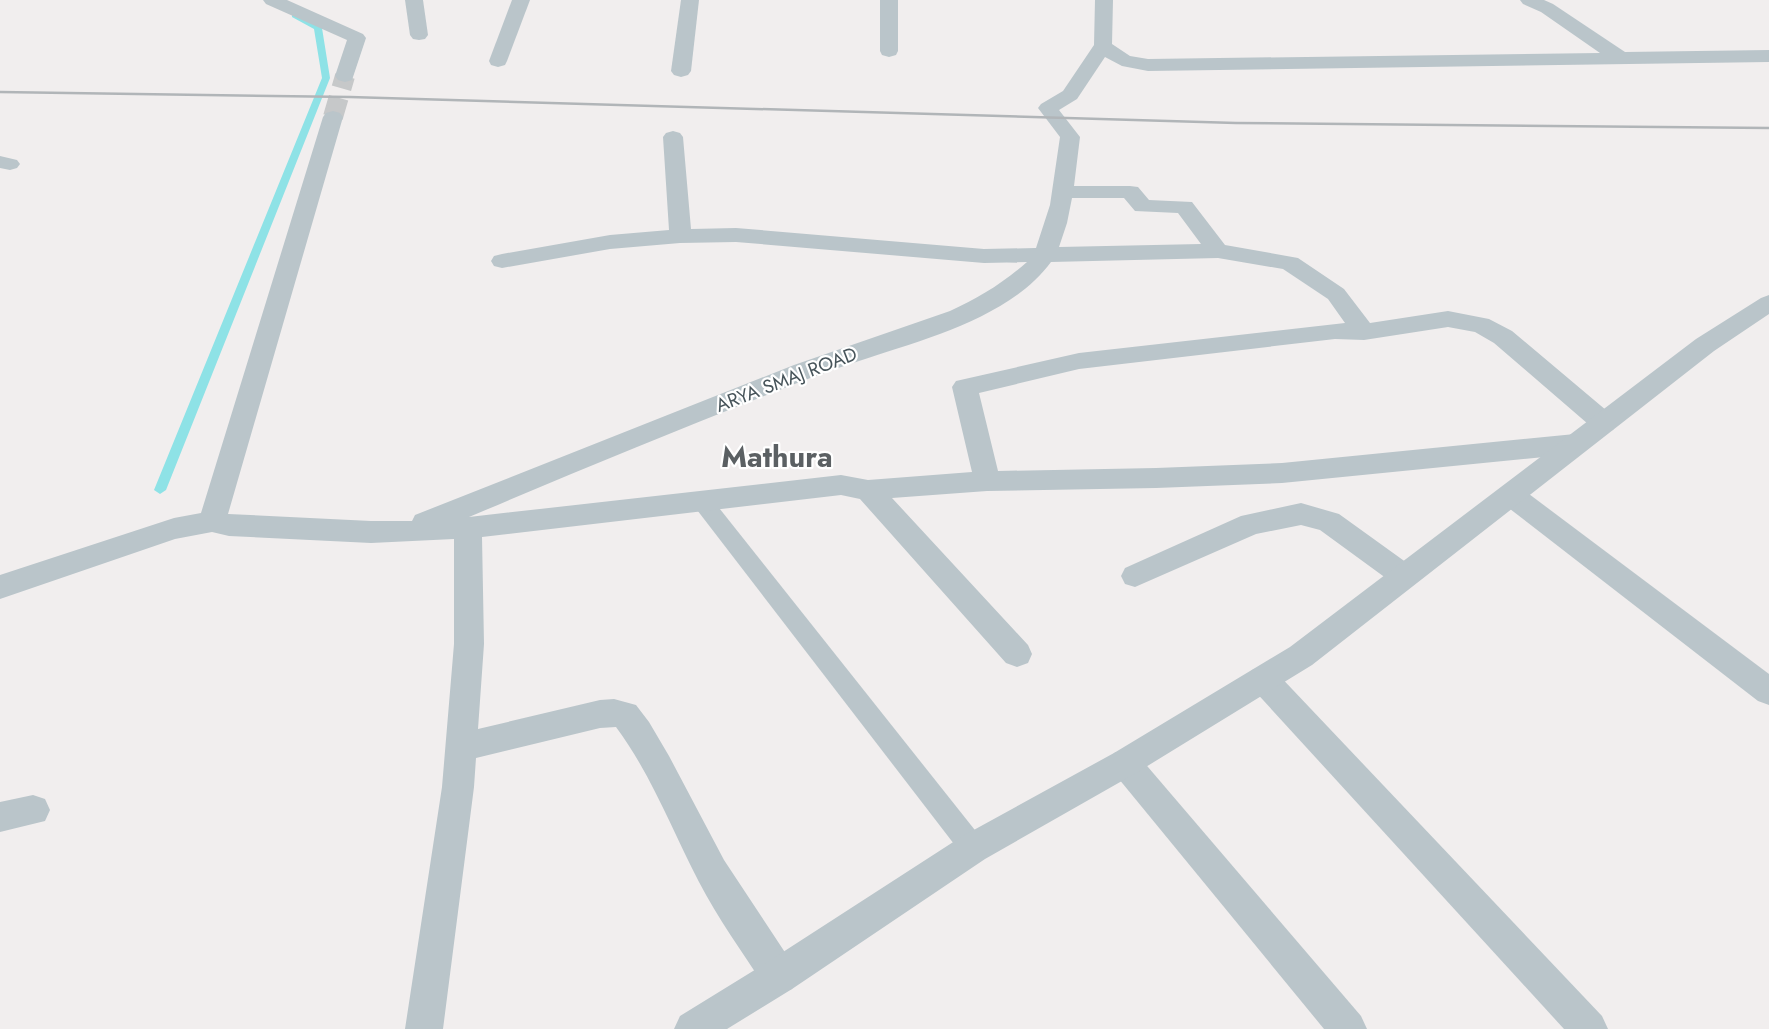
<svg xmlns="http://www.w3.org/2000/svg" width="1769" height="1029" viewBox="0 0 1769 1029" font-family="Jost,sans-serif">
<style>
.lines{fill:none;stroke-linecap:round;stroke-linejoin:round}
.stream{fill:#8ee2e6;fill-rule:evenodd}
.minor-tunnel{stroke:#c6c8c9;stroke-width:20;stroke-dasharray:20 10;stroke-linecap:butt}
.service{fill:#bac5ca;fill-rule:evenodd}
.minor{fill:#bac5ca;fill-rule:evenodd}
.tertiary{fill:#bac5ca;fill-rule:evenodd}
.rail{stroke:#b1b5b8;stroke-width:2.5}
.labels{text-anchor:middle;stroke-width:4.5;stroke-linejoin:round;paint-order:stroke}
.street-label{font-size:19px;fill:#47545a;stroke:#fff}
.town-label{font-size:29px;font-weight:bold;fill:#5b6063;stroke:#fff}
</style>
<rect width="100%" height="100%" fill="#f1eeee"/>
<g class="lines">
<!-- stream -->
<polygon class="stream" points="292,13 298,13 322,28 330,78 166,490 160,494 154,490 322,78 314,29 292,17"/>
<!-- minor-tunnel -->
<polyline class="minor-tunnel" points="333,117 345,76"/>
<!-- service -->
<polygon class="service" points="701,492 708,494 982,839 986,848 982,857 973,860 964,857 694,506 690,500 694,494"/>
<!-- minor -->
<g class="minor">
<polygon points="263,0 287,0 363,34 366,38 352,80 345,82 338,80 335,76 347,40 266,4"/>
<polygon points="405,0 423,0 428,35 425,39 419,40 413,39 410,35"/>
<polygon points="512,0 530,0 507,61 505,65 498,67 491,65 489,61"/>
<polygon points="681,0 699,0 691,71 688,75 681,77 674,75 671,71"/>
<polygon points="880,0 898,0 898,51 896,55 889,57 882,55 880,51"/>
<path d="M1095,0H1113L1112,44L1130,56L1148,59L1600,53L1541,12L1523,4L1520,0H1544L1553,4L1625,52L1769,50V62L1148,71L1122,66L1105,57L1077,99L1059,110L1080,137L1074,186H1130L1138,187L1149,200L1192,202L1225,245L1298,258L1344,289L1370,323L1448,311L1489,319L1512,331L1613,416L1617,423L1613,430L1604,432L1595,430L1494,343L1475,332L1448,327L1364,340L1335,339L1079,369L979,393L998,471L1156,468L1282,463L1575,434L1584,437L1588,444L1584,451L1575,454L1282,483L1156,488L987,491L892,498L1028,645L1032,654L1028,663L1017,667L1006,663L860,499L841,495L482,537L484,644L478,729L600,700L614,699L636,705L649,722L669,756L724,860L792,963L797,976L792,989L779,994L766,989C744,954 718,919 699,882C672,830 651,774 616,727L600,728L476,758L474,787L443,1029H405L442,787L454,644V539L371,543L229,536L212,532L175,539L0,599V575L174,518L201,513L323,117L326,113L333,111L340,113L343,117L228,514L371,521H412L415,515L794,365L950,311C979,298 1003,283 1027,262L984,263L736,242L680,243L610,249L502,268L494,266L491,261L494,256L502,254L610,235L669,230L663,137L666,133L673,131L680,133L683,137L691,229L736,228L984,249L1036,248L1050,205L1060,137L1038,108L1041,104L1063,91L1094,45ZM1072,198H1124L1135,211L1178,213L1201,244L1059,247L1067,223ZM1218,258L1283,269L1328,299L1345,323L1079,353L956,381L952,387L972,472L868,480L841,475L469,517C571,474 674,431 777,391C804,380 831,370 859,361C922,340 1010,318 1051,262Z"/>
<polygon points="0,156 17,160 20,164 17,168 10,170 0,168"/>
<polygon points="1511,485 1521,488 1769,674 1769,705 1758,701 1501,502 1497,495 1501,488"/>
<polygon points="1301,503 1339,514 1414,568 1418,576 1414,584 1404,587 1394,584 1320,530 1301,525 1256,534 1135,587 1125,584 1121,576 1125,568 1241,516"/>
<polygon points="1263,666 1274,670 1602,1016 1608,1029 1564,1029 1252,688 1248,679 1252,670"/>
<polygon points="1125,749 1136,753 1361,1016 1367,1029 1324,1029 1114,773 1109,763 1114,753"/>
<polygon points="33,795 45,799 50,810 45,821 0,832 0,802"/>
</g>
<!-- tertiary -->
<polygon class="tertiary" points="1769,295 1769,314 1714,351 1312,665 1136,773 985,859 792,989 727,1029 674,1029 680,1016 766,963 961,837 1114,753 1290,647 1696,339 1761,298"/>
<!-- rail -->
<polyline class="rail" points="0,92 350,97 1236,123 1769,128"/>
</g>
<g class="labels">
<!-- street labels -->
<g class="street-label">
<text transform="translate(786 379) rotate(-21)" y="7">ARYA SMAJ ROAD</text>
</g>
<!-- town labels -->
<g class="town-label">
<text x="777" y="467">Mathura</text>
</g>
</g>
</svg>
